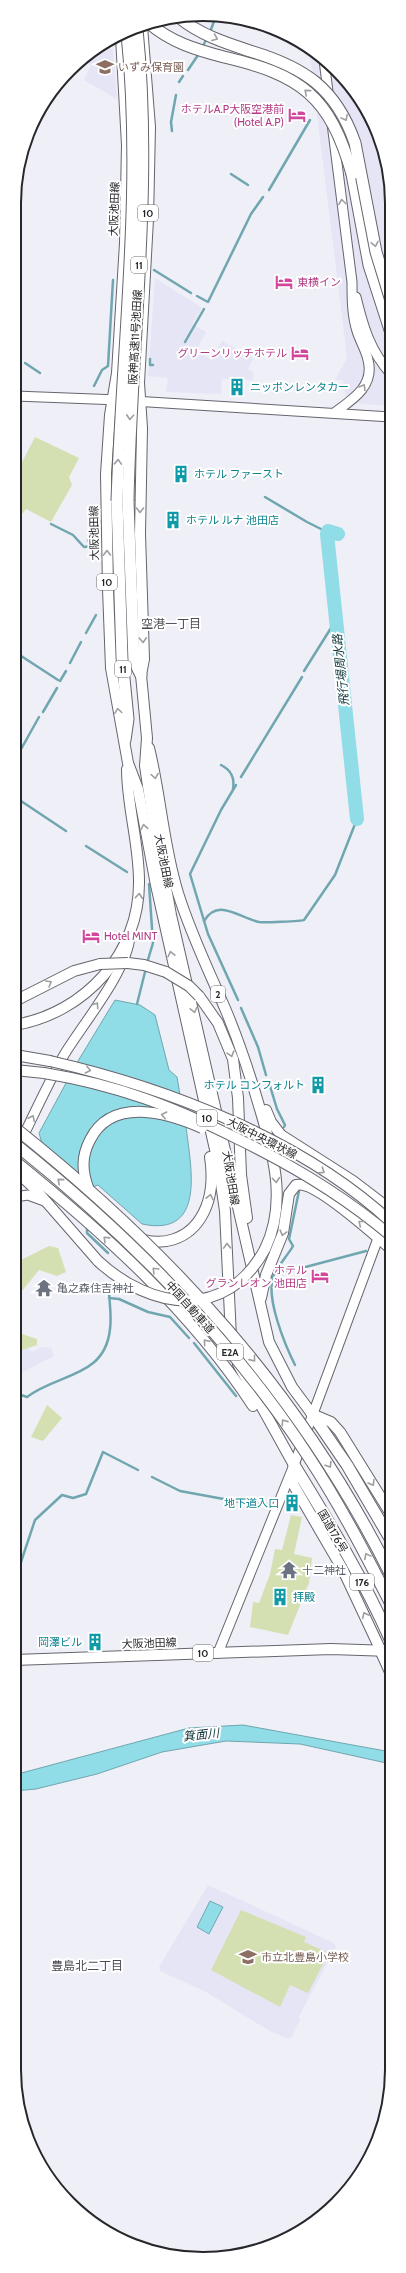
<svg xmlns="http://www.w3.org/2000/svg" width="406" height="2273" viewBox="0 0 406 2273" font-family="Cabin,'Noto Sans JP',sans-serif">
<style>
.built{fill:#e5e5f6}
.green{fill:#d4e0b1}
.water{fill:#90dce7;stroke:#70a6af}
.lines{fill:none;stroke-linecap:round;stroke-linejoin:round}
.stream{stroke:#70a6af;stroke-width:2.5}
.river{stroke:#90dce7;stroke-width:14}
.secondary-casing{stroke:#65656d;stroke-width:11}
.primary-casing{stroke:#65656d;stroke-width:12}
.highway-casing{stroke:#65656d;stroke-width:13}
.secondary{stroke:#fff;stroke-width:9}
.primary{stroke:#fff;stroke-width:10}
.highway{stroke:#fff;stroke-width:11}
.primary-bridge-casing{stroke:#65656d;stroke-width:12;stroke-linecap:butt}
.highway-bridge-casing{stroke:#65656d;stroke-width:13;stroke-linecap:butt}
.primary-bridge{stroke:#fff;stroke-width:10}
.highway-bridge{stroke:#fff;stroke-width:11}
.oneway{stroke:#9e9ea0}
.labels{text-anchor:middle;stroke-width:4;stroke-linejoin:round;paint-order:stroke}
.shield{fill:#fff;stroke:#68686b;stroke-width:1}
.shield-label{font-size:10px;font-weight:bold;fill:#27272b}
.education-label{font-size:11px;fill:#785e54;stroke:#fff;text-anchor:start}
.hotel-label{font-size:11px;fill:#b23c85;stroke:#fff;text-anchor:end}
.street-label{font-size:11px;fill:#27272b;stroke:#fff}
.culture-label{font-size:11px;fill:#0d838f;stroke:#fff;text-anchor:start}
.worship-label{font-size:11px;fill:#5b616d;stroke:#fff;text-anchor:start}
.neighbourhood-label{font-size:12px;fill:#4d4c54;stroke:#fff}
.water-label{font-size:12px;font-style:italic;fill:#10363a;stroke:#fff}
.rim{fill:none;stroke:#27272b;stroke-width:2}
</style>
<rect width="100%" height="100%" fill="#efeff8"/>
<!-- built -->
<g class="built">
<polygon points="105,45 113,50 117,99 84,80 91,65 82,60 88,53"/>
<polygon points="309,49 337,70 378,130 392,190 391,406 361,404 346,398 343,380 335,380 347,358"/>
<polygon points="155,278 202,308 192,324 206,332 196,351 212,360 222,341 253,358 248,369 253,372 253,380 222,379 221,394 166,392 168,378 148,376"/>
<polygon points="15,1341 23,1344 32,1352 42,1347 51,1348 54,1356 15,1376"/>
<polygon points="208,1885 334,1943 336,1947 299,2016 300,2020 291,2038 286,2038 268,2030 206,1992 160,1971 159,1967"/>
</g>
<!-- green -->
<g class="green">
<polygon points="35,437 79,458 69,477 72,485 51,522 26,509 15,523 15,476"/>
<polygon points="49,1246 58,1248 66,1272 57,1276 39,1270 17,1297 20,1309 19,1333 37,1339 37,1345 22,1350 15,1348 15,1263"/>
<polygon points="47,1405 62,1418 43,1441 31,1437"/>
<polygon points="291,1515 302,1517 294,1554 312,1558 309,1583 288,1635 250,1627 253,1602 259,1603 270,1574 275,1549 282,1550"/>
<polygon points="241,1910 306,1937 304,1942 329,1953 308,1993 290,1985 280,2007 211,1970"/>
</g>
<!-- water -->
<g class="water">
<path d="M115,1000L140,1005L155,1015L169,1070L177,1077L180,1095L178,1122L186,1126C190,1164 208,1238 142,1224L98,1185L85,1190L47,1161L39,1133L78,1061Z"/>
<polygon points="243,1725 391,1752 391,1764 300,1744 226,1741 162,1752 97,1774 36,1789 14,1791 14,1775 189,1728"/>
<polygon points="210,1901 223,1907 209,1934 197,1927"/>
</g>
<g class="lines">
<!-- stream -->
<g class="stream">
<polyline points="210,32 216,16"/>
<polyline points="202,48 207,38"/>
<polyline points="188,70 200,52"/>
<polyline points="179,82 183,76"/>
<polyline points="172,131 171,122 176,95"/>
<polyline points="231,174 248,185"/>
<polyline points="269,190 310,120"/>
<polyline points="154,270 191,293"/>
<polyline points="197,296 208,302 251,214 263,197"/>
<polyline points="185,342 204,309"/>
<polyline points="150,359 150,365 153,365"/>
<polyline points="25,363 40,373"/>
<polyline points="94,386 102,370 108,366 113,280"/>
<polyline points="265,497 307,522 327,532"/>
<polyline points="51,524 73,535 84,547 91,546"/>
<polyline points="93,526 88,541 93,546"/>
<polyline points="86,633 96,615"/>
<polyline points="15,652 58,680"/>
<polyline points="70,663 81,642"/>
<polyline points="304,671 336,620"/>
<polyline points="60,681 66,671"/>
<polyline points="43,712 57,688"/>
<polyline points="15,760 39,717"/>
<path d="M221,765C231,770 235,778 233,789"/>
<polyline points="241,777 302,677"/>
<polyline points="236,785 221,810 190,874 208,934 238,1000"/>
<polyline points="15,797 66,831"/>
<polyline points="86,846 127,872"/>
<path d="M204,921C218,897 239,918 259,922C261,923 302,921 304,920L335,875L357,819"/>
<polyline points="147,963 153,943 149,884"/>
<polyline points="137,1004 146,968"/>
<polyline points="241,1008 258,1047 266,1075"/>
<polyline points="270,1086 277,1109 285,1125 284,1127"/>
<polyline points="87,1227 87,1233 108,1253"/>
<polyline points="275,1272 279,1274 366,1251"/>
<polyline points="109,1298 119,1299 148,1312 170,1317 189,1338"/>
<polyline points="194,1343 236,1396"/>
<path d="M295,1365C285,1345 266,1299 273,1277C276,1268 288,1255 293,1246L289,1239L299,1191"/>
<path d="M15,1393L27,1397C58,1373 105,1378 110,1329C112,1315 109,1302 109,1288"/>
<polyline points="152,1477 180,1491 240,1502 270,1505"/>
<polyline points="14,1583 35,1520 62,1495 73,1498 86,1494 103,1452 138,1470"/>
</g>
<!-- river -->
<polyline class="river" points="338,534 328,531 327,534 357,819"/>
<!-- secondary casing -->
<g class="secondary-casing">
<g id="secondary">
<path d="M324,60L352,282C352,299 352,315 357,331C360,341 366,350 368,360C375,386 352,400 334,413"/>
<path d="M356,297C363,326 370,351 391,374"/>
<polyline points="15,396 119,400"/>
<polyline points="133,401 391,417"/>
<path d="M15,1153C31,1121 46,1087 64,1055C82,1025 128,970 130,936"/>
<polyline points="15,1197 28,1195 47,1202"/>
<polyline points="218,1653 294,1465 380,1233"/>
</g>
</g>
<!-- primary casing -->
<g class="primary-casing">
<g id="primary">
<polyline points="142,26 150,127 148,219 139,383 142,428 140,534 144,659 141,675 147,738 145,766 151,806 171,915 269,1342 292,1387 312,1414 331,1422 340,1432 391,1514"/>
<polyline points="121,37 127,145 125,243 117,373 110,415 106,474 108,589 111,668 128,763 138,789 156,885 218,1163 225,1211 231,1337"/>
<path d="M149,748C161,796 163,845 178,893C191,935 210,973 227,1013C241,1047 252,1081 262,1116C275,1160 286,1206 265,1249"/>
<polyline points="128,963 144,965 166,972"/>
<polyline points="199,996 218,1023 233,1059 238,1098 241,1175 247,1218"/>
<polyline points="15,1001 74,971 100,964"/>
<path d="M15,1025C85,1013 140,953 139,881C139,843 127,806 127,769"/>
<polyline points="15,1055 50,1061"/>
<polyline points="15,1070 44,1073"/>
<polyline points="266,1110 271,1122 281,1135 353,1181 391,1210"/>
<path d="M15,1161C103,1232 191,1311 253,1406"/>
<polyline points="15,1170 36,1190 98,1261"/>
<path d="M94,1198C137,1272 224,1248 210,1157"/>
<path d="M261,1298L266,1275L283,1233L289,1194L296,1185C313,1179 376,1236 391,1249"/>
<polyline points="238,1364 294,1465 293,1484 343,1570 381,1651"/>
<polyline points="14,1660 331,1649 391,1651"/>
</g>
</g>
<!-- highway casing -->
<g class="highway-casing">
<g id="highway">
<polyline points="352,174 369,265 391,333"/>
<polyline points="117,501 122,658 128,719 125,740"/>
<polyline points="128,501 134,661 141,675"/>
<polyline points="312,1414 347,1465 391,1540"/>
<path d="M294,1465C329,1522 364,1580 391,1641"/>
<polyline points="381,1651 391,1673"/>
</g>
</g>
<!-- secondary -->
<use href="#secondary" class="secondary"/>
<!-- primary -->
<use href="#primary" class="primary"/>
<!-- highway -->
<use href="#highway" class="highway"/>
<!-- primary-bridge casing -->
<g class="primary-bridge-casing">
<g id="primary-bridge">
<polyline points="100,964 128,963"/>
<polyline points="166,972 189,986 199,996"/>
<path d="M50,1061C168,1088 301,1139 391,1222"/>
<path d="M44,1073C117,1085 172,1106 238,1139C294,1166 344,1196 391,1236"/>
<path d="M89,1190C82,1172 81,1157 90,1140C112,1096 168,1113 202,1128"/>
<path d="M98,1261C151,1310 226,1321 265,1249"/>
</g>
</g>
<!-- highway-bridge casing -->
<g class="highway-bridge-casing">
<g id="highway-bridge">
<path d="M181,19C201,35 226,43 250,51C304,67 336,88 355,143L376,252L392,304"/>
<path d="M149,23C170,42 197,50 224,57C301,75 330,96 352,174"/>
<path d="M117,501C122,346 143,189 127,34"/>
<path d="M128,501C131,344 153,187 137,29"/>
<path d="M15,1128C172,1253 301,1394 391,1575"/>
<path d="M15,1144C126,1233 230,1336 308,1456C339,1503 365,1553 391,1604"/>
</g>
</g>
<!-- primary-bridge -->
<use href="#primary-bridge" class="primary-bridge"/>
<!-- highway-bridge -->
<use href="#highway-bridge" class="highway-bridge"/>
</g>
<!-- one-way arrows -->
<defs><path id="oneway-chevron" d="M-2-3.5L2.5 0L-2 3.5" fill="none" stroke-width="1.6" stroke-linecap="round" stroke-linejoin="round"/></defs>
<g class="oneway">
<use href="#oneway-chevron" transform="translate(215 38) rotate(22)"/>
<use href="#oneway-chevron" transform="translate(307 92) rotate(-140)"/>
<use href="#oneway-chevron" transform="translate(345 118) rotate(62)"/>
<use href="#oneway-chevron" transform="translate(342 202) rotate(-97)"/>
<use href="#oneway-chevron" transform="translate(375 244) rotate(78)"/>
<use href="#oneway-chevron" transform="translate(363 387) rotate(-59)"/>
<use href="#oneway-chevron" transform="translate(130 417) rotate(93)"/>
<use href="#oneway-chevron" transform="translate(118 462) rotate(-88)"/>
<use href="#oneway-chevron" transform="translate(140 510) rotate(90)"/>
<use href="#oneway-chevron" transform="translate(107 553) rotate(-91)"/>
<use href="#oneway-chevron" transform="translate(143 640) rotate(87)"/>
<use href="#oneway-chevron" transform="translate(118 711) rotate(-98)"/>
<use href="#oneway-chevron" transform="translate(155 776) rotate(81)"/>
<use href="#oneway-chevron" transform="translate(144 827) rotate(-101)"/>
<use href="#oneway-chevron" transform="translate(139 896) rotate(-85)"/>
<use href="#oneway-chevron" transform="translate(171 954) rotate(-103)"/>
<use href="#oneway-chevron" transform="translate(49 983) rotate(-30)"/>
<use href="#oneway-chevron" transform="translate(96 1005) rotate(-56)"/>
<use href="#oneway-chevron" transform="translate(194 1010) rotate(77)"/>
<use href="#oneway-chevron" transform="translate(231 1054) rotate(74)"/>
<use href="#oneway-chevron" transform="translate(88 1070) rotate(13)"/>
<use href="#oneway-chevron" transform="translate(164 1115) rotate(-167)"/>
<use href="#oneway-chevron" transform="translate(32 1118) rotate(-64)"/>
<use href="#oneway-chevron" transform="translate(322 1171) rotate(33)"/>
<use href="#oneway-chevron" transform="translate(276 1180) rotate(85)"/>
<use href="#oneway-chevron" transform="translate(60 1181) rotate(-139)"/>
<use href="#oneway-chevron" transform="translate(210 1197) rotate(-78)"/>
<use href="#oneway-chevron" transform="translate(361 1223) rotate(-141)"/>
<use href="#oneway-chevron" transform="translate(283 1233) rotate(105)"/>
<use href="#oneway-chevron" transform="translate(106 1239) rotate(-136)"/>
<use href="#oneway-chevron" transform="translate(227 1246) rotate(-92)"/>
<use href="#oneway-chevron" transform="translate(155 1270) rotate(-135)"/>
<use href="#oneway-chevron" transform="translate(206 1342) rotate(-131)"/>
<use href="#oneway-chevron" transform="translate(253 1359) rotate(51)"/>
<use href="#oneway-chevron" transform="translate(284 1422) rotate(-125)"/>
<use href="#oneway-chevron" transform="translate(329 1465) rotate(58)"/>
<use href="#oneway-chevron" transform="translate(372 1483) rotate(59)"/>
<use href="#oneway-chevron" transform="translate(367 1556) rotate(-118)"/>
<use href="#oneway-chevron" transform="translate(365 1615) rotate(-116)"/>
</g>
<!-- icons -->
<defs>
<g id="school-bare" transform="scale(1.38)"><path d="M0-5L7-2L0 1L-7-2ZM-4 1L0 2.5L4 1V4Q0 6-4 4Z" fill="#8d6e63" stroke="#fff" stroke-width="2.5" paint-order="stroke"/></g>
<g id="hotel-bare" transform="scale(1.38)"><path d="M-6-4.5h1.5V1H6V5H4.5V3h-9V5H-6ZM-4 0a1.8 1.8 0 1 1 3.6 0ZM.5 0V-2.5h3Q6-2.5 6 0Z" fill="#d1479c" stroke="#fff" stroke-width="2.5" paint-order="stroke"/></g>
<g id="building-bare" transform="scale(1.38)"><path d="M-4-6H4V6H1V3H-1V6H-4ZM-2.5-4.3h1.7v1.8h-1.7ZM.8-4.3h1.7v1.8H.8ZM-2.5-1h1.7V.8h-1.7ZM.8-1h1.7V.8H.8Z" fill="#0f9aa8" stroke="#fff" stroke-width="2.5" paint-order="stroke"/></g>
<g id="temple-bare" transform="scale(1.38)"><path d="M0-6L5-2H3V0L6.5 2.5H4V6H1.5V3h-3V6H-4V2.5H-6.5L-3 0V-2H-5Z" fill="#6b7280" stroke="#fff" stroke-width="2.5" paint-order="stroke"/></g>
</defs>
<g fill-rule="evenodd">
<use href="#school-bare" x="105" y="67"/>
<use href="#hotel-bare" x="297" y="115"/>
<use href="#hotel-bare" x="284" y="282"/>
<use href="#hotel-bare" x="300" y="353"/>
<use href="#building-bare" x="237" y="387"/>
<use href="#building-bare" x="181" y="474"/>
<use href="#building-bare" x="173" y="520"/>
<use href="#hotel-bare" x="91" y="936"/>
<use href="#building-bare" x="318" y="1085"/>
<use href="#hotel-bare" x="320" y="1276"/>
<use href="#temple-bare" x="44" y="1288"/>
<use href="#building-bare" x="292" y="1503"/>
<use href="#temple-bare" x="289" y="1570"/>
<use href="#building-bare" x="280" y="1597"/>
<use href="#building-bare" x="95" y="1642"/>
<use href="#school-bare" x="248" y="1957"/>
</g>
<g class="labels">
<!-- shield labels -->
<g class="shield">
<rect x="138" y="205" width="20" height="16" rx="3"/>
<rect x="131" y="257" width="16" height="16" rx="3"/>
<rect x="97" y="574" width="20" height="16" rx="3"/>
<rect x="115" y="661" width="16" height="16" rx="3"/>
<rect x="211" y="986" width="14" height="16" rx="3"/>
<rect x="197" y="1110" width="20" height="16" rx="3"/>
<rect x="217" y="1344" width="26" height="16" rx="3"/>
<rect x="350" y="1574" width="24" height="16" rx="3"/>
<rect x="193" y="1645" width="20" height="16" rx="3"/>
</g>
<g class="shield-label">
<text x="148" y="217">10</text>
<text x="139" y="269">11</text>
<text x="107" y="586">10</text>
<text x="123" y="673">11</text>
<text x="218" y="998">2</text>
<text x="207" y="1122">10</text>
<text x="230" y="1356">E2A</text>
<text x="362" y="1586">176</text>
<text x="203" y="1657">10</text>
</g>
<!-- education labels -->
<g class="education-label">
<text x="118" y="71">いずみ保育園</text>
<text x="261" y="1961">市立北豊島小学校</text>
</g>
<!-- hotel labels -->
<g class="hotel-label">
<text x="284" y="113">ホテルA.P大阪空港前<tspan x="284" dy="13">(Hotel A.P)</tspan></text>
<text x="297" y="286" text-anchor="start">東横イン</text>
<text x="287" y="357">グリーンリッチホテル</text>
<text x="104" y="940" text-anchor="start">Hotel MINT</text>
<text x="307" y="1274">ホテル<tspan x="307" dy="13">グランレオン 池田店</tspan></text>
</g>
<!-- street labels -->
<g class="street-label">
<text transform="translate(114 209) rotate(-88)" y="4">大阪池田線</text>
<text transform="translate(135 337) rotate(-87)" y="4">阪神高速11号池田線</text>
<text transform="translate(94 533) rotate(-91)" y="4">大阪池田線</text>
<text transform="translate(164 861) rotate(79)" y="4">大阪池田線</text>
<text transform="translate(262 1138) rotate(27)" y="4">大阪中央環状線</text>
<text transform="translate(231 1178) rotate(81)" y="4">大阪池田線</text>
<text transform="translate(190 1307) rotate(48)" y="4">中国自動車道</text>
<text transform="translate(333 1531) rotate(60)" y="4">国道176号</text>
<text transform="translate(149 1643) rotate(-2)" y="4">大阪池田線</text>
</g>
<!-- culture labels -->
<g class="culture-label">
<text x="250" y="391">ニッポンレンタカー</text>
<text x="194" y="478">ホテル ファースト</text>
<text x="186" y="524">ホテル ルナ 池田店</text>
<text x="305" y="1089" text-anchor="end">ホテル コンフォルト</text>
<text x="279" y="1507" text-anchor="end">地下道入口</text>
<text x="293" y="1601">拝殿</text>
<text x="82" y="1646" text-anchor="end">岡澤ビル</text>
</g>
<!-- worship labels -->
<g class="worship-label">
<text x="57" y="1292">亀之森住吉神社</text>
<text x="302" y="1574">十二神社</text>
</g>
<!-- neighbourhood labels -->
<g class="neighbourhood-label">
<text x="171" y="628">空港一丁目</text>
<text x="87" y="1970">豊島北二丁目</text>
</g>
<!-- water labels -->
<g class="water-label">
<text transform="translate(341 670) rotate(-96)" y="4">飛行場周水路</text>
<text transform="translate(201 1735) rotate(-6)" y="4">箕面川</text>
</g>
</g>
<!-- crop -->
<path d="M0 0H406V2273H0ZM203 21H203A182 182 0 0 1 385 203V2070A182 182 0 0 1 203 2252H203A182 182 0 0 1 21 2070V203A182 182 0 0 1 203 21Z" fill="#fff" fill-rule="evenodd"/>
<path class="rim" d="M203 21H203A182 182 0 0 1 385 203V2070A182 182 0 0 1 203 2252H203A182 182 0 0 1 21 2070V203A182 182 0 0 1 203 21Z"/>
</svg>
